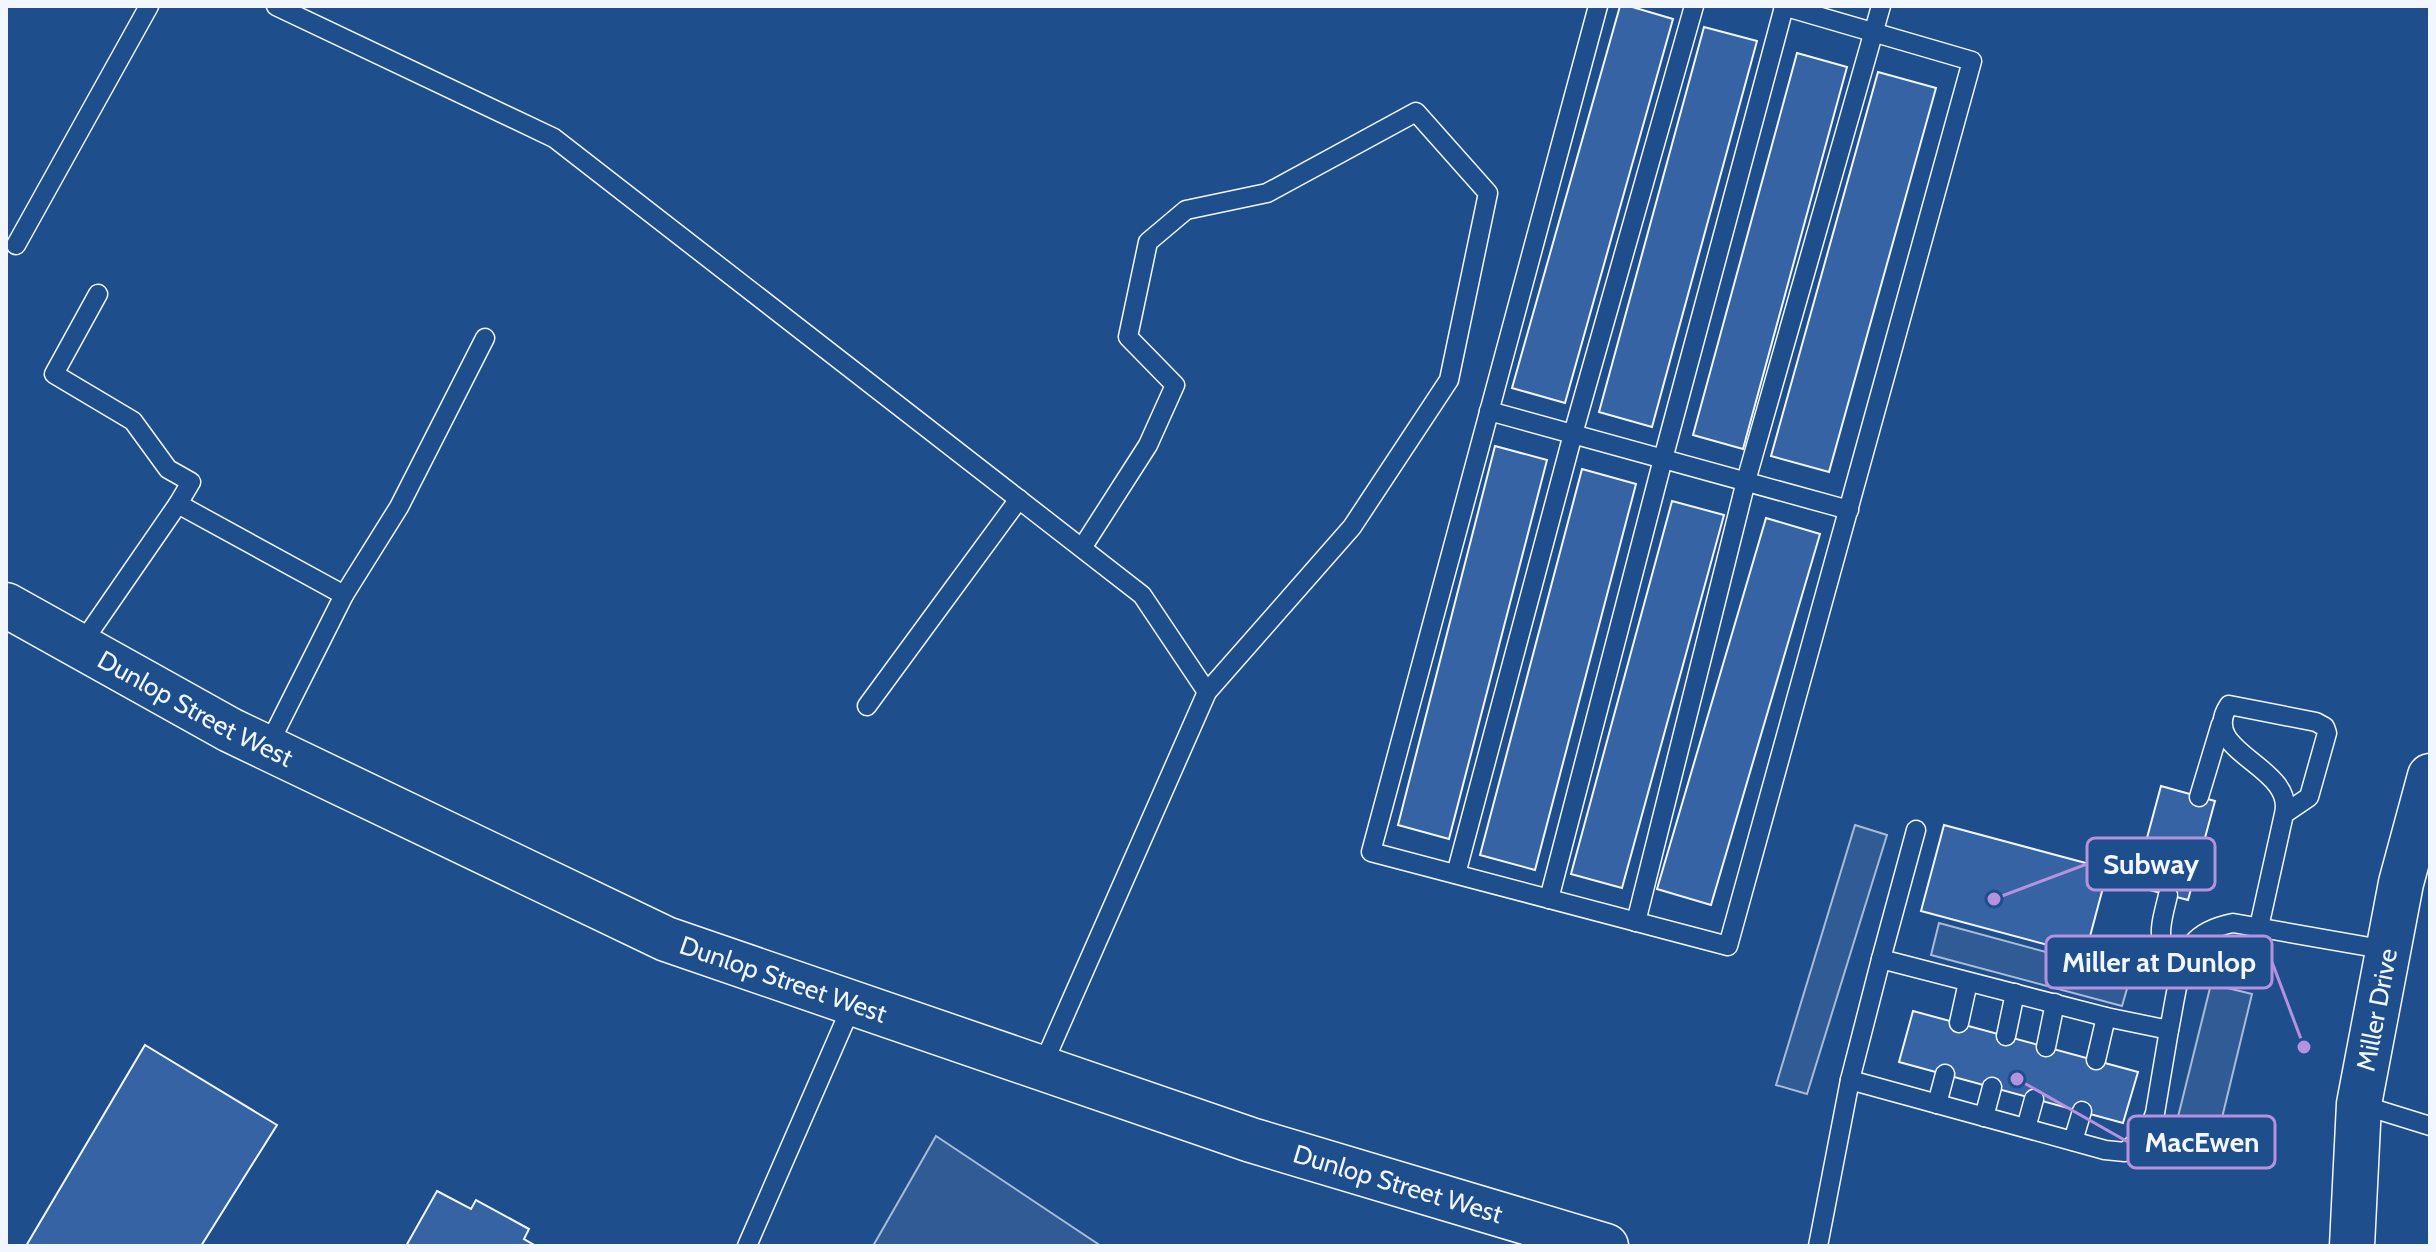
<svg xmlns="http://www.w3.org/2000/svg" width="2436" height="1252" viewBox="0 0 2436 1252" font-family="Cabin,sans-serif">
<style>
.built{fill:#305b95;stroke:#a8bbd7;stroke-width:2}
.building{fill:#3563a3;stroke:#f2f6ff;stroke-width:2}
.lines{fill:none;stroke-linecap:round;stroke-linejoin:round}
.service-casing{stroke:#f2f6ff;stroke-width:21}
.tertiary-casing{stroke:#f2f6ff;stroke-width:47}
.secondary-casing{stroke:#f2f6ff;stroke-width:47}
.service{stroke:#1f4e8c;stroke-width:18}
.tertiary{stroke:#1f4e8c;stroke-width:44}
.secondary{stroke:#1f4e8c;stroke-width:44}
.labels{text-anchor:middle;stroke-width:6;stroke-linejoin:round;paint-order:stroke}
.street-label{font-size:26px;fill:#f2f6ff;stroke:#1f4e8c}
.leader{fill:none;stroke:#b691df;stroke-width:3}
.callout-dot{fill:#b691df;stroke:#1f4e8c;stroke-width:3}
.callout{fill:#1f4e8c;stroke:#b691df;stroke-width:3}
.callout-label{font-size:28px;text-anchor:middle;font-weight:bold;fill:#f2f6ff}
</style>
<rect width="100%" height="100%" fill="#1f4e8c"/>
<!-- built -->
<g class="built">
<polygon points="1855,825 1887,835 1807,1094 1776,1085"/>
<polygon points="1939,923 2131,975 2122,1006 1931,955"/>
<polygon points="2211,984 2252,994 2212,1159 2170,1149"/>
<polygon points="936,1136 1101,1246 873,1246"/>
</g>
<!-- building -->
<g class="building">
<polygon points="1620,6 1629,6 1673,19 1565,403 1512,388"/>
<polygon points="1704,27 1757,41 1652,427 1599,412"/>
<polygon points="1797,53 1847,67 1743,449 1693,435"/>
<polygon points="1878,72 1936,88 1829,472 1771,456"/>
<polygon points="1495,446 1547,460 1449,839 1398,825"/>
<polygon points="1582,469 1636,484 1535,870 1480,855"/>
<polygon points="1672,501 1724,515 1622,888 1571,874"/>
<polygon points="1766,518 1820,534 1711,905 1657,889"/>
<polygon points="2161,786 2215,801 2188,900 2134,886"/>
<polygon points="1944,825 2108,869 2085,955 1921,911"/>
<polygon points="1913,1011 2138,1072 2123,1123 1899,1062"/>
<polygon points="145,1045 277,1125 201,1246 26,1246"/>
<polygon points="437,1191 471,1209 476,1200 529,1229 524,1239 536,1246 406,1246"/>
</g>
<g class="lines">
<!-- service casing -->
<g class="service-casing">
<g id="service">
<polyline points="276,6 554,138 1142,595 1207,692"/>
<polyline points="1598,6 1371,852 1728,946 1972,61 1783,6"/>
<polyline points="16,245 149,6"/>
<polyline points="98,294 54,374 133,421 168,469 191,482 178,504"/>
<polyline points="1489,411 1849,510"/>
<polyline points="344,595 399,507 485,338"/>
<polyline points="80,646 178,504 344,595 267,748"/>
<polyline points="867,706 1019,499"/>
<polyline points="2199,797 2221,724"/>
<path d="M1916,830L1881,959L2106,1017L2169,1030C2174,1007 2179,961 2193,943C2203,931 2218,926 2233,923L2387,950"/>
<polyline points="1456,874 1573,434 1694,6"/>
<path d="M2168,895C2161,926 2151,946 2184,965"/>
<polyline points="1549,899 1663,459 1784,7"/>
<polyline points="1636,922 1746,481 1881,6"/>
<path d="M2259,927L2284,814C2296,766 2197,752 2229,705L2316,722L2325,727L2327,733L2309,797L2284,814"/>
<polyline points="1959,1023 1968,982"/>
<polyline points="2006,1036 2015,993"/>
<polyline points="2046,1047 2055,1003"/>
<polyline points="2096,1060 2106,1017"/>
<polyline points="1041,1069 1207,692 1352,527 1449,380 1488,193 1416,112 1267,193 1186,210 1148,242 1128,337 1175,385 1148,445 1082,548"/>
<polyline points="1850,1080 2105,1150 2125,1152 2148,1132 2155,1113 2169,1030"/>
<polyline points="1937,1104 1945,1074"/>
<polyline points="2359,1104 2430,1126"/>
<polyline points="1984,1117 1992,1087"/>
<polyline points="2026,1128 2034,1099"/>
<polyline points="2073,1141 2082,1111"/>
<polyline points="747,1246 852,1005"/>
<polyline points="1818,1246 1850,1080 1881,959"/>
</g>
</g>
<!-- tertiary casing -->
<g class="tertiary-casing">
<g id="tertiary">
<path id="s1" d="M2352,1246L2359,1104L2401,883L2430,776"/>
</g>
</g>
<!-- secondary casing -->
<g class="secondary-casing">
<g id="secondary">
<path id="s2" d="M6,605L230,730L666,939L1251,1140L1606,1246"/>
</g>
</g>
<!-- service -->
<use href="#service" class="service"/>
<!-- tertiary -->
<use href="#tertiary" class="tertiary"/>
<!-- secondary -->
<use href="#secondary" class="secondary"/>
</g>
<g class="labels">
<!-- street labels -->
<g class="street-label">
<text dy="9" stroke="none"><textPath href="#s2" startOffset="216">Dunlop Street West</textPath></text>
<text dy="9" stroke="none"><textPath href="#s2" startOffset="864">Dunlop Street West</textPath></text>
<text dy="9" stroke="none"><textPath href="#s1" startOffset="238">Miller Drive</textPath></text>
<text dy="9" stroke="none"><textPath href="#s2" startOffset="1512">Dunlop Street West</textPath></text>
</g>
</g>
<!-- callouts -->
<path class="leader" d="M1994 899L2087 864M2304 1047L2272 962M2017 1079L2128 1142"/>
<g class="callout-dot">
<circle cx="1994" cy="899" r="8"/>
<circle cx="2304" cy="1047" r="8"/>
<circle cx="2017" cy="1079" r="8"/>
</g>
<g class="callout">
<rect x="2087" y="838" width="128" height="52" rx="8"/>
<rect x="2046" y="936" width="226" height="52" rx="8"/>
<rect x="2128" y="1116" width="147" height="52" rx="8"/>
</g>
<g class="callout-label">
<text x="2151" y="874">Subway</text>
<text x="2159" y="972">Miller at Dunlop</text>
<text x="2202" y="1152">MacEwen</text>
</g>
<!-- border -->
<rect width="2436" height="1252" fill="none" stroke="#f2f6ff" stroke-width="16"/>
</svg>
